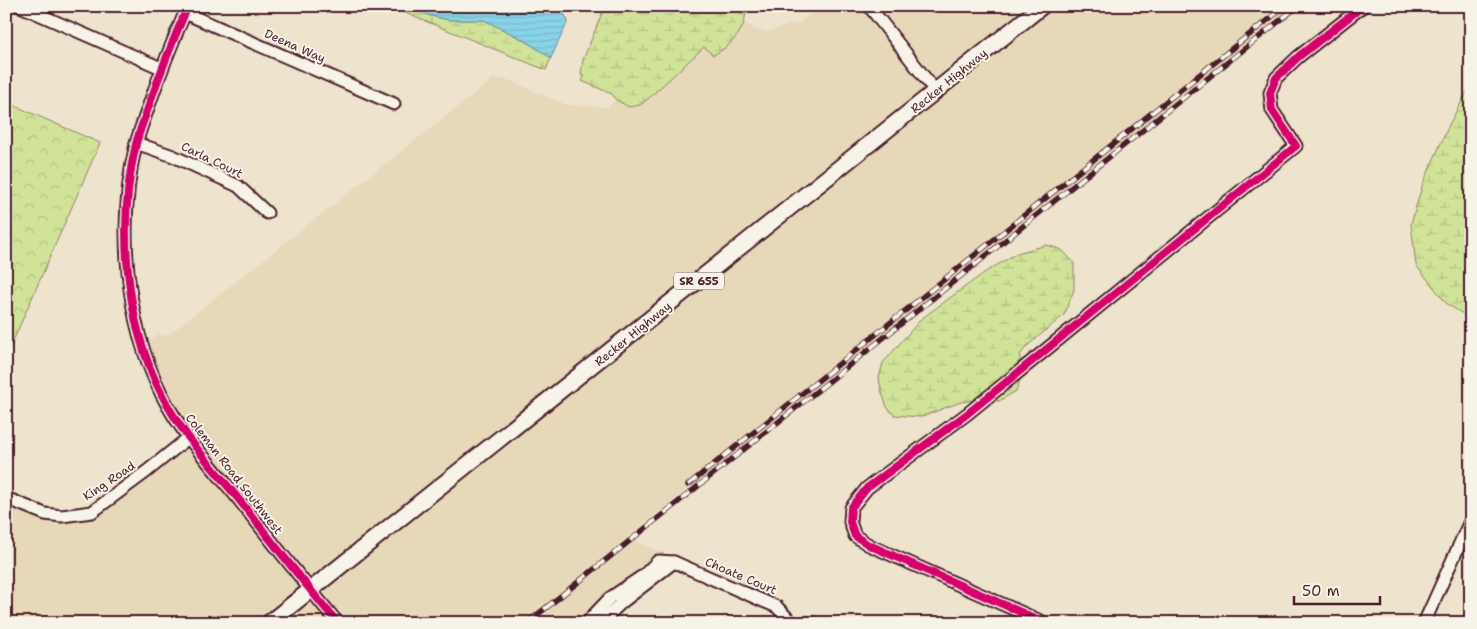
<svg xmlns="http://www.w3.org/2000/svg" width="1477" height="629" viewBox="0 0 1477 629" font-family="'Shantell Sans',sans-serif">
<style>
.built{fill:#e7d8ba}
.forest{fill:url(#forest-crowns);stroke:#8d8162}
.wetland{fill:url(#wetland-marsh);stroke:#8d8162}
.water{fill:url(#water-rules);stroke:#6f8c9c}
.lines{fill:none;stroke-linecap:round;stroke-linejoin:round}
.minor-casing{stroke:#4a1f2b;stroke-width:15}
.major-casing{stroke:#4a1f2b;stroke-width:19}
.minor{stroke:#f7f3e8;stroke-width:11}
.major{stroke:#f7f3e8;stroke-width:15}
.rail-casing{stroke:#4a1f2b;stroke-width:5.5}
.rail{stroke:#f7f3e8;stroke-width:4;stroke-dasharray:11;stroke-linecap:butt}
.cycleway-casing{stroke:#f7f3e8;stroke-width:11}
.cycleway{stroke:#d6006c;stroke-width:8}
.labels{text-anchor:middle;stroke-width:4;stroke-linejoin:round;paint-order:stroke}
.shield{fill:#f7f3e8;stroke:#7e5f64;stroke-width:1}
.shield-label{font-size:11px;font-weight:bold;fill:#4a1f2b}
.street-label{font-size:12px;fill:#4a1f2b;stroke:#f7f3e8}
</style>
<defs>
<pattern id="forest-crowns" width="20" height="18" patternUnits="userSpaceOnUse" patternTransform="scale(1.25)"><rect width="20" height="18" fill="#d0e398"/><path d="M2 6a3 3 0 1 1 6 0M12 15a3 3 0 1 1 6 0" fill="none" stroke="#b4c283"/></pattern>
<pattern id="wetland-marsh" width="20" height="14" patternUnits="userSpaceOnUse" patternTransform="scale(1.25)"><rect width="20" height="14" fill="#d0e398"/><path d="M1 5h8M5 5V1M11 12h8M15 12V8" fill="none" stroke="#b4c283"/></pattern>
<pattern id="water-rules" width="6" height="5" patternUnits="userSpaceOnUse" patternTransform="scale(1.25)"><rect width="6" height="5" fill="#88d4e8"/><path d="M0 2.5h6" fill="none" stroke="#77b6c7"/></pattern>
</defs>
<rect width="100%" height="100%" fill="#eee3cd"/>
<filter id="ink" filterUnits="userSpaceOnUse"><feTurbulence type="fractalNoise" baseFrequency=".02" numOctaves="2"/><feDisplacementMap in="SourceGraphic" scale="10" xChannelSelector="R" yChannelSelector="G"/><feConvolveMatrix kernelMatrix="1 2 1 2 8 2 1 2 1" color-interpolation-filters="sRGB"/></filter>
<g filter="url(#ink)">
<!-- built -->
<g class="built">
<polygon points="820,6 861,6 927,90 311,582 194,434 169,395 160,375 148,342 159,333 163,336 168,335 493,79 506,79 567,105 607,107 616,100 629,107 670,78 704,47 708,51 738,34 744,22 754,29 766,32 792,24 798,24"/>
<polygon points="877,6 1032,6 937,83"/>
<polygon points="1053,6 1299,6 627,537 669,556 658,555 654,557 639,570 605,593 584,616 582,623 346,623 320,592 945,94"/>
<polygon points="188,447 302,590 259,623 6,623 6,505 43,519 62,522 93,518 112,506"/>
<polygon points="310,600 330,623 280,623"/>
</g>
<!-- forest -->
<polygon class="forest" points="6,102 100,143 6,357"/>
<!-- wetland -->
<g class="wetland">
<polygon points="388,6 403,6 431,16 449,20 484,20 524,40 551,58 546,70"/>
<path d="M605,6H745C749,27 731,47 713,55L704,47L649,98L640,105L629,107L616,100L612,94L582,81L584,77L581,75L583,60Z"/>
<polygon points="1471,84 1471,319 1447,304 1416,265 1411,224 1422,186 1449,125"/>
<polygon points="1047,245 1062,250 1074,263 1074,290 1064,315 1026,347 1020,355 1020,380 1016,391 999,401 975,400 961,402 920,417 894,415 887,407 881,390 879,378 883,363 921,319 984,273 1017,253"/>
</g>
<!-- water -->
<polygon class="water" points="403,6 458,6 466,9 470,8 472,6 560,6 568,21 551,58 524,40 484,20 449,20 431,16"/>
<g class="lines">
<!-- minor casing -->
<g class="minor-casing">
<g id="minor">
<polyline points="20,6 161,68"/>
<path d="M188,6C173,40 160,73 148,108C144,120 139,132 136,144C117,224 125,322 162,395C181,433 210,464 236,496C270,539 303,582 338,623"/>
<polyline points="869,6 936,92"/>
<polyline points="185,13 394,104"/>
<polyline points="136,143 173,156 238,186 267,213"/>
<polyline points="6,498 45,514 62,516 92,512 146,472 188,438"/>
<polyline points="589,623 589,620 610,598 644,575 658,561 674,562 777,607 792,623"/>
<polyline points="600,623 621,603 674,562"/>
<polyline points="808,623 813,623"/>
<polyline points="1045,623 869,545 855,536 850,522 851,508 867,488 967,414 1296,146 1272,110 1270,93 1276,78 1298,57 1363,6"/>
<polyline points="1424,623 1471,519"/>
</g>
</g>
<!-- major casing -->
<g class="major-casing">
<polyline id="major" points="269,623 1042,6"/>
</g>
<!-- minor -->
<use href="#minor" class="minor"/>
<!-- major -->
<use href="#major" class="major"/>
<!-- rail casing -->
<g class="rail-casing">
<g id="rail">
<polyline points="688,485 1285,6"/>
<polyline points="527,623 1298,6"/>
</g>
</g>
<!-- rail -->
<use href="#rail" class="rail"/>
<!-- cycleway casing -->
<g class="cycleway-casing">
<g id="cycleway">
<path d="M188,6C173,40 160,73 148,108C144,120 139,132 136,144C117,224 125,322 162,395C181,433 210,464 236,496C270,539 303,582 338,623"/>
<polyline points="1045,623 869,545 855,536 850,522 851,508 867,488 967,414 1296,146 1272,110 1270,93 1276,78 1298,57 1363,6"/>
</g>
</g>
<!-- cycleway -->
<use href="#cycleway" class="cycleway"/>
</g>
</g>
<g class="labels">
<!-- shield labels -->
<rect class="shield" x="674" y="272.5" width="50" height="17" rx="4"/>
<g class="shield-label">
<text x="699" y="285">SR 655</text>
</g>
<!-- street labels -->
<g class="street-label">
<text transform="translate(295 46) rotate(24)" y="4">Deena Way</text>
<text transform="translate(949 81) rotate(-39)" y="4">Recker Highway</text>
<text transform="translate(212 160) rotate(26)" y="4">Carla Court</text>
<text transform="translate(633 334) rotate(-39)" y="4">Recker Highway</text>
<text transform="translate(234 474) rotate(52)" y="4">Coleman Road Southwest</text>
<text transform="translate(109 481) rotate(-34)" y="4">King Road</text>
<text transform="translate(741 576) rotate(23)" y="4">Choate Court</text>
</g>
</g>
<!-- margin -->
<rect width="1477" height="629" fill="none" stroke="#f7f3e8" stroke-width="25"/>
<rect x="12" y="12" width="1452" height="604" fill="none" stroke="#4a1f2b" stroke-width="2" filter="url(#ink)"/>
<!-- scale -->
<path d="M1294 596v8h86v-8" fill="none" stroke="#4a1f2b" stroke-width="2.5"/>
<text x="1302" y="596" font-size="15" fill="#4a1f2b" stroke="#f7f3e8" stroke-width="4" paint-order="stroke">50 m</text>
</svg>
